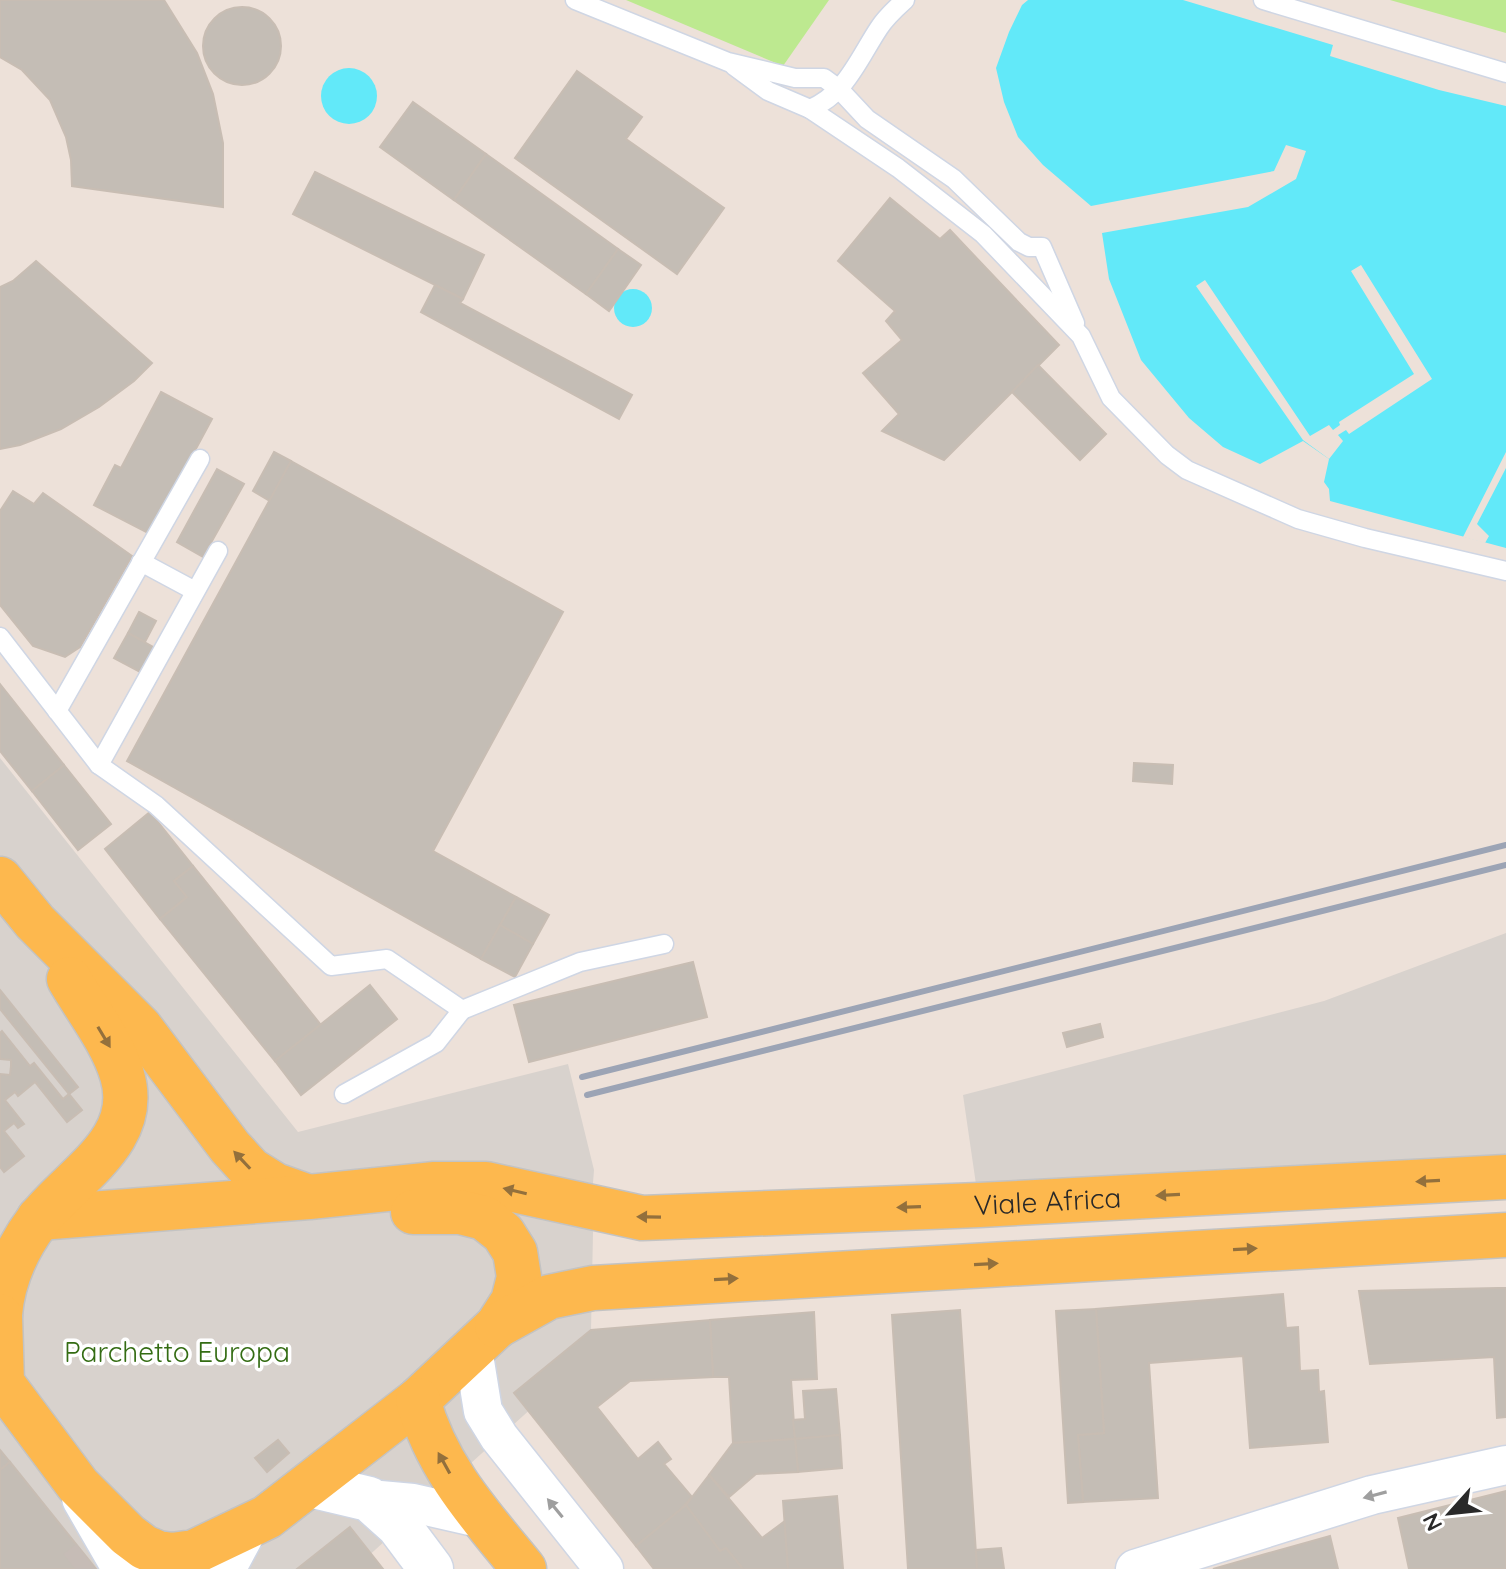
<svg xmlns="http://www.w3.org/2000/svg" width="1506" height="1569" viewBox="0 0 1506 1569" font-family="Quicksand,sans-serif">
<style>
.green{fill:#bde990}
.plaza{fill:#d8d2cd}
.water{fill:#62e9f9}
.pier{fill:#ede1d9}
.building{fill:#c4bdb5;stroke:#c8bdb3;stroke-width:2}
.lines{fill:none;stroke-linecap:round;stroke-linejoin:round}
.minor-tunnel{stroke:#c6bcb6;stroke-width:38;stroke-dasharray:38 19;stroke-linecap:butt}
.service-casing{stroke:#cfd6e4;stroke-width:21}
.minor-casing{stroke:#cfd6e4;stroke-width:41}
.secondary-casing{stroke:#cfd6e4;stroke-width:47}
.primary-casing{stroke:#c3c3c3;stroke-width:47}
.service{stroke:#fff;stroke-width:18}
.minor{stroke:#fff;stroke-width:38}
.secondary{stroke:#fff;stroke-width:44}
.primary{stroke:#fdb84e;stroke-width:44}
.rail{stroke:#9ca4b5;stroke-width:6}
.oneway{fill:#93703c}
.oneway2{fill:#9f9f9f}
.labels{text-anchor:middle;stroke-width:7;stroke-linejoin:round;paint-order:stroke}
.street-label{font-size:28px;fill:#292929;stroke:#fff}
.park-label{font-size:28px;fill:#346c13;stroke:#fff}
</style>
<rect width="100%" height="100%" fill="#ede1d9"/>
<!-- green -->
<g class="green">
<polygon points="626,0 829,0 783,66"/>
<polygon points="1390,0 1506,0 1506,33"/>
</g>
<!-- plaza -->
<g class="plaza">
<polygon points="0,758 298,1132 568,1064 594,1170 591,1209 593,1233 591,1330 603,1349 544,1397 354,1569 96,1569 0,1450"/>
<polygon points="1506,933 1506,1177 979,1205 963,1095 1324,1001"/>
</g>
<!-- water -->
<g class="water">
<polygon points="1028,0 1183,0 1333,45 1330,56 1439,90 1506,106 1506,548 1330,501 1329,489 1324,482 1329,459 1303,441 1260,464 1223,447 1189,418 1141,360 1109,279 1102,233 1248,207 1296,179 1306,151 1286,145 1274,171 1091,206 1043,165 1018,137 1004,102 996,68 1009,32 1022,5"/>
<circle cx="349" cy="96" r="28"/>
<circle cx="633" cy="308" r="19"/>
</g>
<!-- pier -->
<g class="pier">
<polygon points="1361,265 1432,379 1349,434 1346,430 1338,435 1343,441 1329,459 1303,440 1196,286 1205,280 1310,436 1329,425 1333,430 1340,425 1339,422 1414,374 1351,271"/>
<polygon points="1506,452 1506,468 1477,524 1489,536 1485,543 1463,537"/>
</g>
<!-- building -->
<g class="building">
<polygon points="0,0 164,0 197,53 213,94 223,143 223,207 72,186 71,160 66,137 50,100 22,70 0,57"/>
<circle cx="242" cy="46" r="39"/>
<polygon points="577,71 642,117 626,139 724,208 677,274 515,158"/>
<polygon points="413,102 486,154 454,200 380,147"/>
<polygon points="486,154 618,249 586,294 454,200"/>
<polygon points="315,172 484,255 463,299 293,214"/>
<polygon points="890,198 940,239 950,230 1059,345 944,460 882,431 899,414 863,373 902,340 886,321 895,311 838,261"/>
<polygon points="618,249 641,265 609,311 586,294"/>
<polygon points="36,261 152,363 134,381 99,407 61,429 20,445 0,449 0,287 13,281"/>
<polygon points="435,285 463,299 460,303 632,395 619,419 421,312"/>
<polygon points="1038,365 1106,434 1080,460 1012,392"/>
<polygon points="161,392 212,419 150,534 94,505 115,465 121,468"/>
<polygon points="274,452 291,461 270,501 253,491"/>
<polygon points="291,461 563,612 433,851 516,897 481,959 127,761"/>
<polygon points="217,469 244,484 203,557 177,542"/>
<polygon points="13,491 34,504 43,493 132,556 80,647 65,657 33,646 0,605 0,511"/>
<polygon points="139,612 156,621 145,642 128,633"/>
<polygon points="128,633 153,647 140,672 114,658"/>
<polygon points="0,684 64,765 32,791 0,751"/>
<polygon points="1134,763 1173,765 1172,784 1133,781"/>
<polygon points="64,765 111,824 78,850 32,791"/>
<polygon points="150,812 193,866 174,881 187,897 160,919 105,849"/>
<polygon points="193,866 321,1025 275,1061 160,919 187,897 174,881"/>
<polygon points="516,897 549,915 533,944 500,925"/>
<polygon points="500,925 533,944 515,977 481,959"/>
<polygon points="693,962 707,1017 529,1062 514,1005"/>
<polygon points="370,985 397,1019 301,1095 275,1061"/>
<polygon points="0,990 78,1087 69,1094 0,1009"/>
<polygon points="1100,1024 1103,1037 1067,1047 1063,1033"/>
<polygon points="2,1031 30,1066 34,1063 63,1099 69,1094 82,1110 67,1122 35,1082 18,1096 15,1092 5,1100 24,1124 18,1128 14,1123 4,1131 24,1156 4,1172 0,1167 0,1074 10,1075 11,1066 11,1060 0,1059 0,1033"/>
<polygon points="1498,1288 1506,1288 1506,1417 1497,1418 1494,1357 1370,1364 1359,1291"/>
<polygon points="1283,1294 1286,1328 1298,1327 1300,1371 1318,1370 1319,1392 1324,1391 1328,1442 1250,1448 1243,1356 1149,1363 1158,1498 1083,1502 1078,1435 1104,1433 1096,1309"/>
<polygon points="1096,1309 1104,1433 1078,1435 1083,1502 1068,1503 1056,1311"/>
<polygon points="960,1310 977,1569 908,1569 892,1315"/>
<polygon points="814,1312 817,1379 791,1380 795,1439 733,1443 729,1377 713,1377 710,1320"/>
<polygon points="710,1320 713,1377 630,1381 597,1407 638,1459 658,1442 671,1459 664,1464 692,1497 679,1511 636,1546 514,1393 591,1330"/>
<polygon points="836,1389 840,1435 795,1439 793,1420 805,1419 803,1391"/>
<polygon points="840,1435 842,1468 798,1472 795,1439"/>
<polygon points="795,1439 798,1472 756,1474 729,1497 709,1475 733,1443"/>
<polygon points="278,1440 289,1453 267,1472 255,1458"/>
<polygon points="0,1450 10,1462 0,1470"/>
<polygon points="10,1462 88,1559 96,1569 0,1569 0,1470"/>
<polygon points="709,1475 762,1538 785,1521 788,1569 743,1569 726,1548 720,1551 686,1505"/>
<polygon points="1506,1491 1506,1569 1409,1569 1398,1518"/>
<polygon points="837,1496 843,1569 788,1569 783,1501"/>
<polygon points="686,1505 720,1551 726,1548 743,1569 654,1569 636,1546"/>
<polygon points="350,1527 383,1569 297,1569"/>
<polygon points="1330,1536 1338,1569 1213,1569 1269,1553"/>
<polygon points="1001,1548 1004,1569 977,1569 976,1550"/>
</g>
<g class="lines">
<!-- minor-tunnel -->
<polyline class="minor-tunnel" points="75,1569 88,1559"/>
<!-- service casing -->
<g class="service-casing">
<g id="service">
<polyline points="575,0 728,62 795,78 824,78 839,89 867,119 954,179 1019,242 1029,247 1042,247 1075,323"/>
<path d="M905,0C895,9 886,17 879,28C859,58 846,94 810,109L898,168L983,234L1081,336L1111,398L1167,455L1187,470L1298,519L1365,538L1506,571"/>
<polyline points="1263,0 1506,73"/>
<polyline points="734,66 768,91 810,109"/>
<polyline points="141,562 195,591"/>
<polyline points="0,637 99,765 156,805 331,966 387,959 462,1010 580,962 664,944"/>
<polyline points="57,711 200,459"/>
<polyline points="99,765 218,551"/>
<polyline points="344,1094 436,1043 462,1010"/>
</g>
</g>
<!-- minor casing -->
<g class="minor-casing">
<g id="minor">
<polyline points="473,1349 483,1411 499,1437 604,1569"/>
<polyline points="369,1499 413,1503 483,1519"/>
<polyline points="1135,1569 1372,1495 1506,1465"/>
</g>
</g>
<!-- secondary casing -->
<g class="secondary-casing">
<g id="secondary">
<polyline points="310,1485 369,1499 399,1526 431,1569"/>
<polyline points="84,1498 125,1569"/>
<polyline points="223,1569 244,1530"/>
</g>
</g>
<!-- primary casing -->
<g class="primary-casing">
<g id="primary">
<polyline points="0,879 35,922 140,1027 230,1147 251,1170 275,1185 306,1196"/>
<path id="s1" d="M39,1218L309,1197L435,1184H486L642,1218L979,1205L1506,1177"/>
<path d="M0,1314C3,1279 17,1248 38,1220C72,1176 142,1141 122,1075C112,1041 87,1010 69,979"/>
<polyline points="0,1316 2,1383 78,1485 128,1535 144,1547 158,1553 172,1555 194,1552 267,1517 418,1400 497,1326 513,1301 519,1277 515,1252 503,1233 484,1218 460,1212 413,1212"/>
<polyline points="497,1326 549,1297 593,1288 1506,1235"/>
<path d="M418,1400C437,1469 480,1515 524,1569"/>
</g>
</g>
<!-- service -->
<use href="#service" class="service"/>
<!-- minor -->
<use href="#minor" class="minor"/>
<!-- secondary -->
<use href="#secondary" class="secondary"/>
<!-- primary -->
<use href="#primary" class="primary"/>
<!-- rail -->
<g class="rail">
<polyline points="582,1077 1506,845"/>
<polyline points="587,1095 1506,865"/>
</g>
</g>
<!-- one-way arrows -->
<defs><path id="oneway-solid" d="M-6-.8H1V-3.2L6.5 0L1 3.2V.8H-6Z" transform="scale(2)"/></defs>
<g class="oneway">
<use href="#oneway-solid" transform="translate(104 1037) rotate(59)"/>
<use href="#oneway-solid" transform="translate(242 1160) rotate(-133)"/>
<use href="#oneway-solid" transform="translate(1428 1181) rotate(177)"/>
<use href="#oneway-solid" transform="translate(515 1191) rotate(-167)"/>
<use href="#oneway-solid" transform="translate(1168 1195) rotate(177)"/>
<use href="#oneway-solid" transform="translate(909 1207) rotate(178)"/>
<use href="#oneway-solid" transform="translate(649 1217) rotate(-179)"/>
<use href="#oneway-solid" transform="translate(1245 1249) rotate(-3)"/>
<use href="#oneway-solid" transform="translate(986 1264) rotate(-3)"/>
<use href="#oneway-solid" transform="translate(726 1279) rotate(-3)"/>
<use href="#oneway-solid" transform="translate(444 1463) rotate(-119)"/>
</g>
<g class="oneway2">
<use href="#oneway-solid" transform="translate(1375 1495) rotate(165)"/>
<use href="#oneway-solid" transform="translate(555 1508) rotate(-129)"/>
</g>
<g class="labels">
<!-- street labels -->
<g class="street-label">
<text dy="10" stroke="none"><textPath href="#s1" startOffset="1014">Viale Africa</textPath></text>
</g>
<!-- park labels -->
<g class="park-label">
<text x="177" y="1362">Parchetto Europa</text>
</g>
</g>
<!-- north arrow -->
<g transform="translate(1450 1513) rotate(243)" stroke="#ffffff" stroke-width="6" paint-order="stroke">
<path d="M0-6L14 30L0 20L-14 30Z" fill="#292929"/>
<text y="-12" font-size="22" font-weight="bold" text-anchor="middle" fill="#292929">N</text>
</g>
</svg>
